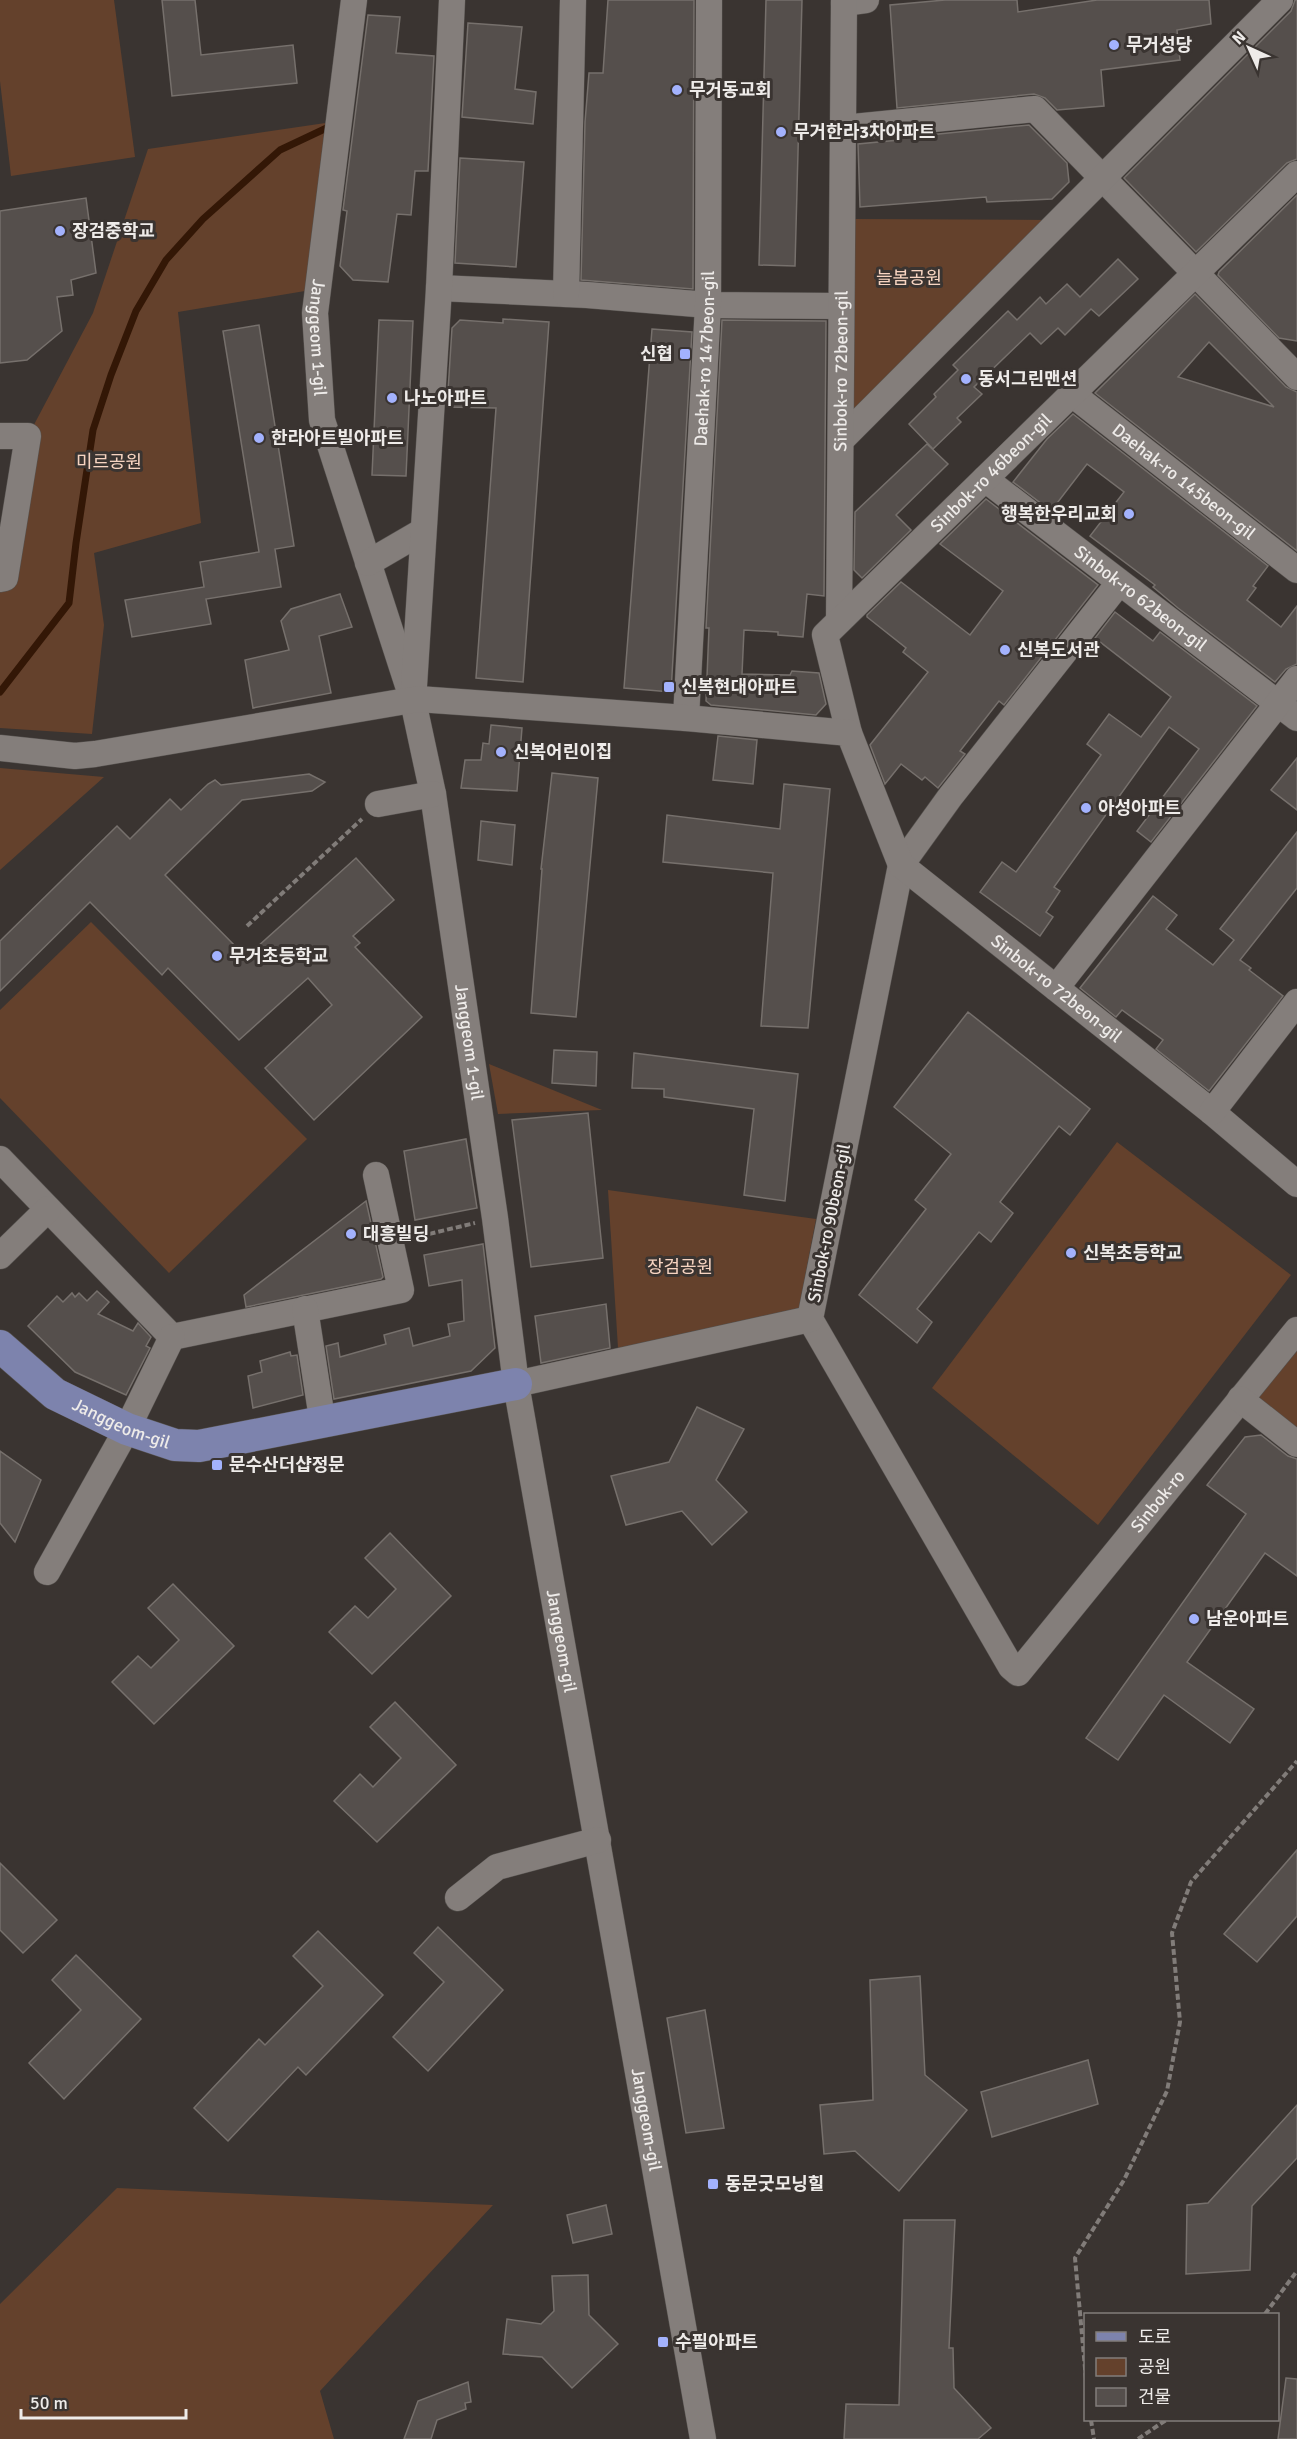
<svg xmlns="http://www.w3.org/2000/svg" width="1297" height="2439" viewBox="0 0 1297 2439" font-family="Signika,'Noto Sans KR',sans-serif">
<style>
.green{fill:#64412c}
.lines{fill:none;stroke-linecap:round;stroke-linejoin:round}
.stream{stroke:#331706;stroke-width:7}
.building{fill:#554f4c;stroke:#76706c;stroke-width:1.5;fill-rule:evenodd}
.minor-casing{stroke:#56524f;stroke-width:27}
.major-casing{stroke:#56524f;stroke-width:33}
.path{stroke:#817c79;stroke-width:4;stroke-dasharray:6 3;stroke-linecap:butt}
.minor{stroke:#847e7b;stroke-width:26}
.major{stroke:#7d83ad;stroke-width:32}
.poi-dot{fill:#a3b2fd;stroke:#3a3431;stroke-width:2}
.labels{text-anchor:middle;stroke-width:6;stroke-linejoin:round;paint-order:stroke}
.poi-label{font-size:18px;font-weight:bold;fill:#eeebe9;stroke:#3a3431;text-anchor:start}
.park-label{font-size:18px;fill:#f7d4c1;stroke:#3a3431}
.street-label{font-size:18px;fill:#eeebe9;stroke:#3a3431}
</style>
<rect width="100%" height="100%" fill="#3a3431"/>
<!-- green -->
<g class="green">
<polygon points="0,0 114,0 135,157 11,176 0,81"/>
<polygon points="339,121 305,291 178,312 201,523 94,553 104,625 92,734 0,728 0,587 28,436 93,313 148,149"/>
<polygon points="852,219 1053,220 849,419"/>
<polygon points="0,768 104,777 0,870"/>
<polygon points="91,922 307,1139 169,1273 0,1098 0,1010"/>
<polygon points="489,1064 602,1110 498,1114"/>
<polygon points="1117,1142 1291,1275 1098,1525 932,1388"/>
<polygon points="608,1190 816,1219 799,1308 618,1348"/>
<polygon points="1297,1351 1297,1437 1258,1398"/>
<polygon points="117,2188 493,2205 320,2391 334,2439 0,2439 0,2304"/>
</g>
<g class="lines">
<!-- stream -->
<polyline class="stream" points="0,692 69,603 76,543 93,430 111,375 136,311 166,260 203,219 280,150 333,125"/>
</g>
<!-- building -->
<g class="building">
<polygon points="162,0 195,0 201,55 293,45 297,83 172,96"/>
<polygon points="608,0 694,0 693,289 581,280 585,122 589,73 603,73"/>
<polygon points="766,0 802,0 795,266 759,265"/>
<polygon points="945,0 1017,0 1018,12 1097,0 1209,0 1211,24 1177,30 1180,60 1101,70 1104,106 1057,110 1045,98 1034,94 897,108 890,5"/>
<polygon points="1295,0 1297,0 1297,159 1287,163 1196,252 1124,178 1291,11"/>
<polygon points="368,15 400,17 396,53 434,56 428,171 415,171 411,215 397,214 388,282 353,280 340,266 347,211 343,210"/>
<polygon points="468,23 522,27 515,89 536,92 533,124 462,117"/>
<polygon points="1029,125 1067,163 1069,182 1052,199 987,202 986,197 860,207 858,144 899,140 899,138"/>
<polygon points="460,158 524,162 516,267 455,263"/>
<polygon points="1297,195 1297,341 1279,338 1218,275 1219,272"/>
<polygon points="86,198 96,273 71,280 73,295 57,297 62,331 27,360 0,363 0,211"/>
<polygon points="1118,259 1138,279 1099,316 1091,309 1065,335 1058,328 1041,344 1030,333 974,387 982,394 957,418 961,422 933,449 909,424 936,397 934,394 958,370 953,365 1008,311 1017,320 1040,297 1046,304 1067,284 1080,297"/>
<path d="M1195,294L1286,387L1297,392V551L1095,393ZM1209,342L1274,407L1178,377Z"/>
<polygon points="503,319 549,322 523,682 476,678 496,408 447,407 452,328 460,320 503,323"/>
<polygon points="379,320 413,321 406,476 372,475"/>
<polygon points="722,320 826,321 824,596 807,594 803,637 778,635 778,632 744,630 742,674 790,675 792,671 819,673 826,704 816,715 711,705 706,701 709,628 706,628"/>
<polygon points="259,325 294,546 275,549 281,587 206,599 211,624 132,637 125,600 204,587 200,562 259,552 223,331"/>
<polygon points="652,329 692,332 671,692 624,688"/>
<polygon points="1073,414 1268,566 1253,586 1256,588 1247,600 1281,627 1297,606 1297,664 1286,669 1275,682 1178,608 1153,587 1155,585 1090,536 1124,492 1087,464 1051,511 1013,482 1047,439"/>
<polygon points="927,444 948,464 896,515 911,530 862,578 854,570 855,512"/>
<polygon points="986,499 1098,585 1004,705 999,701 960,751 965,754 938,788 925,777 922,780 901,764 885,784 870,745 928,672 903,652 906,648 867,617 867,615 901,582 970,635 1003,591 940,544"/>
<polygon points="340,594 352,627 319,636 331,693 253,708 245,660 289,650 281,621 291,609"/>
<polygon points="1115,612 1153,641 1160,632 1257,706 1151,842 1137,831 1199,749 1169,727 1054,887 1060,891 1046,912 1053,917 1040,936 980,892 1002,862 1016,872 1101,755 1087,744 1109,714 1141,737 1171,697 1095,638"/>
<polygon points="491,725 522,728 517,791 461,788 465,760 481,760 483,743 489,744"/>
<polygon points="718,736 757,740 753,784 713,780"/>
<polygon points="1297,758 1297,810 1271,790"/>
<polygon points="552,773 598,778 576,1017 531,1013 542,869 541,869"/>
<polygon points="309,774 325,782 312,791 242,800 165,875 246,957 356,858 394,900 353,936 360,943 355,947 422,1017 314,1120 265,1068 332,1005 308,978 239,1040 168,968 162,975 90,902 0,991 0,941 117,826 130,839 170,799 181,810 208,784 215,780 221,785"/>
<polygon points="784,784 830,789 808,1028 761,1026 773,873 663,862 667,815 780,829"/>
<polygon points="481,821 515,825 512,865 478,860"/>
<polygon points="1297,832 1297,888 1240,960 1251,968 1249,970 1283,996 1209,1091 1156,1049 1163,1040 1122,1010 1116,1017 1080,988 1153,896 1177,915 1166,929 1213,965 1234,940 1220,929"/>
<polygon points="968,1012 1090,1109 1070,1135 1059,1126 1000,1202 1013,1213 991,1242 979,1232 917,1309 932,1322 917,1343 859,1295 926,1209 915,1200 951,1154 894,1107"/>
<polygon points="554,1050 597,1052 596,1086 552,1083"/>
<polygon points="634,1053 798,1074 785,1201 744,1195 754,1109 664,1097 664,1089 632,1088"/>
<polygon points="588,1113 603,1258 531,1267 512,1120"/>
<polygon points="466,1139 477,1208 415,1220 404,1151"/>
<polygon points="366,1201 383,1277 381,1279 246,1307 244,1295"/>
<polygon points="483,1244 495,1348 471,1371 334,1399 326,1346 338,1343 340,1357 386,1344 384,1335 409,1328 413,1346 450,1336 448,1324 464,1321 462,1280 429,1286 424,1255"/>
<polygon points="97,1291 109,1302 98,1314 133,1331 138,1323 151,1337 146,1346 150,1348 126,1395 75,1372 28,1326 57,1296 63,1302 72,1293 75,1297 79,1293 87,1301"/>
<polygon points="606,1304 610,1348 541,1363 535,1316"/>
<polygon points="290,1352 291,1356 297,1355 303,1395 253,1408 248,1376 262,1372 260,1361"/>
<polygon points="697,1407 744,1429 716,1480 747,1512 712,1545 682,1511 626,1525 611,1476 669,1462"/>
<polygon points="1261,1435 1288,1456 1297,1459 1297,1576 1265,1553 1187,1662 1254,1709 1230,1743 1164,1695 1118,1760 1086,1738 1246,1514 1207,1485 1245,1437"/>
<polygon points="0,1451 41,1480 15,1542 0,1523"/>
<polygon points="390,1533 451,1596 372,1674 329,1632 355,1606 368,1618 396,1589 365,1558"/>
<polygon points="173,1584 234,1646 154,1724 112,1682 138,1656 151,1668 179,1640 148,1608"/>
<polygon points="395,1702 456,1765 377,1842 334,1801 360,1774 373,1787 401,1758 370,1727"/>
<polygon points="1297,1850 1297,1916 1257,1962 1224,1934"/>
<polygon points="0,1863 57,1920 23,1953 0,1930"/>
<polygon points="438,1927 503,1990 428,2071 393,2037 444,1982 414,1953"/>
<polygon points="318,1931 383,1995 306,2075 298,2067 228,2141 194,2108 259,2039 265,2045 323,1986 293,1956"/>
<polygon points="76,1955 141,2019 64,2099 29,2063 81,2010 52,1980"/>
<polygon points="920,1976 925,2075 967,2110 899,2191 855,2151 824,2154 820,2105 873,2100 870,1980"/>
<polygon points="705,2010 724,2128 686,2133 667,2018"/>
<polygon points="1088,2060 1098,2104 992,2137 981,2092"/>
<polygon points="1297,2105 1297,2158 1252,2206 1250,2270 1186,2274 1187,2205 1208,2203"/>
<polygon points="606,2205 612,2234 573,2243 567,2215"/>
<polygon points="904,2220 955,2220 949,2348 953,2348 954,2388 991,2428 978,2439 844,2439 846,2404 899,2405"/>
<polygon points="588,2275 589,2315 618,2344 572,2388 542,2357 503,2354 507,2319 541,2324 554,2311 552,2276"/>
<polygon points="1286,2378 1297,2379 1297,2439 1278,2439"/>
<polygon points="468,2382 471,2402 465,2403 466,2409 437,2420 431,2439 404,2439 418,2401"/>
</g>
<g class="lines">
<!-- minor casing -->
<g class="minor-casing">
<g id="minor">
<path id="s1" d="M354,0L315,313L322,420L413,701L433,794L495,1218L516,1384L703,2439"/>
<polyline points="844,3 866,0"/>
<polyline points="843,128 1035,109 1297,377"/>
<polyline points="439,288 587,295 708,305 841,306"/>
<polyline points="566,294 573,0"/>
<path id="s2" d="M1072,394L1297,570"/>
<polyline points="0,436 28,436 5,578 0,579"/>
<polyline points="841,440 1280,0"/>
<path id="s3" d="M985,479L1297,718"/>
<polyline points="368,563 423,531"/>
<path id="s4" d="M1119,583L950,797L901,865L810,1319L1011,1667L1018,1673L1297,1330"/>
<path id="s5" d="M839,621L844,0"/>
<polyline points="414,686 439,288 452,0"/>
<path id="s6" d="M686,718L708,305L709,0"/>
<path id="s7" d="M849,733L825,635L1297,174"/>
<path id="s8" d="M0,748L75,756L95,754L418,699L686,718L849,733L901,865L1212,1112L1297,1184"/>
<polyline points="378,804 433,794"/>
<polyline points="1056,988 1297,679"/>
<polyline points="1212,1112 1297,1002"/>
<polyline points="0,1159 172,1337 401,1290 376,1175"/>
<polyline points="0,1256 48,1209"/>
<polyline points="305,1309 321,1412"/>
<polyline points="516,1384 810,1319"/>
<polyline points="1240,1399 1297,1444"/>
<polyline points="47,1572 127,1429 172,1337"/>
<polyline points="458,1898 497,1867 598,1840"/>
</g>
</g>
<!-- major casing -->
<g class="major-casing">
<g id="major">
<path id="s9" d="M0,1346L55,1394L127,1429L175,1445L199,1446L516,1384"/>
</g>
</g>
<!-- path -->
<g class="path">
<polyline points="247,926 362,819"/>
<polyline points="412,1238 475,1223"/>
<polyline points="1265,2314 1297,2271"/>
<polyline points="1086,2379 1075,2258 1124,2180 1167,2091 1180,2022 1172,1933 1191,1882 1297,1761"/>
<polyline points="1091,2420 1094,2439"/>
<polyline points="1138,2439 1166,2420"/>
</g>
<!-- minor -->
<use href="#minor" class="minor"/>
<!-- major -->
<use href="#major" class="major"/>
</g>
<!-- markers -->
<g class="poi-dot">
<circle cx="1114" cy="45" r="6"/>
<circle cx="677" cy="90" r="6"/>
<circle cx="781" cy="132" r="6"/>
<circle cx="60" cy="231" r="6"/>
<rect x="679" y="348" width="12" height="12" rx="3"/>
<circle cx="966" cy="379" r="6"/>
<circle cx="392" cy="398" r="6"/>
<circle cx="259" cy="438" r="6"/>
<circle cx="1129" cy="514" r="6"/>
<circle cx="1005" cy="650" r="6"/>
<rect x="663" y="681" width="12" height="12" rx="3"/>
<circle cx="501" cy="752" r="6"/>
<circle cx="1086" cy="808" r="6"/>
<circle cx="217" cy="956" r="6"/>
<circle cx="351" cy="1234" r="6"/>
<circle cx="1071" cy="1253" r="6"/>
<rect x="211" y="1459" width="12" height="12" rx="3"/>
<circle cx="1194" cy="1619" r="6"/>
<rect x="707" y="2178" width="12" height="12" rx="3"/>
<rect x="657" y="2336" width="12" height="12" rx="3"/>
</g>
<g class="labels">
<!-- poi labels -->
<g class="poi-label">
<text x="1126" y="51">무거성당</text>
<text x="689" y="96">무거동교회</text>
<text x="793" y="138">무거한라3차아파트</text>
<text x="72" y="237">장검중학교</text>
<text x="673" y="360" text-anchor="end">신협</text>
<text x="978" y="385">동서그린맨션</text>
<text x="404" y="404">나노아파트</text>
<text x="271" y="444">한라아트빌아파트</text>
<text x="1117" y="520" text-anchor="end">행복한우리교회</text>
<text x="1017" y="656">신복도서관</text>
<text x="681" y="693">신복현대아파트</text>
<text x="513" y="758">신복어린이집</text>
<text x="1098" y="814">아성아파트</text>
<text x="229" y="962">무거초등학교</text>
<text x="363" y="1240">대흥빌딩</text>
<text x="1083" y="1259">신복초등학교</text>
<text x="229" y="1471">문수산더샵정문</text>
<text x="1206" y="1625">남운아파트</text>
<text x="725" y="2190">동문굿모닝힐</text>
<text x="675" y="2348">수필아파트</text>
</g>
<!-- park labels -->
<g class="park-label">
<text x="909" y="284">늘봄공원</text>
<text x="109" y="468">미르공원</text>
<text x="680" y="1273">장검공원</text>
</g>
<!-- street labels -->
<g class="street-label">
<text dy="6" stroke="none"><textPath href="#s1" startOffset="340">Janggeom 1-gil</textPath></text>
<text dy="6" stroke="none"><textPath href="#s6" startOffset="360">Daehak-ro 147beon-gil</textPath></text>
<text dy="6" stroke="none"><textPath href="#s5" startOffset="250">Sinbok-ro 72beon-gil</textPath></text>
<text dy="6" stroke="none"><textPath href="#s7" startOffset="333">Sinbok-ro 46beon-gil</textPath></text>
<text dy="6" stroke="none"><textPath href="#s2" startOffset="142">Daehak-ro 145beon-gil</textPath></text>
<text dy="6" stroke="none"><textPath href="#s3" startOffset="196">Sinbok-ro 62beon-gil</textPath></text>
<text dy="6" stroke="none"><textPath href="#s8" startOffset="1196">Sinbok-ro 72beon-gil</textPath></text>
<text dy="6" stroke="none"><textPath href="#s1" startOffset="1064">Janggeom 1-gil</textPath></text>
<text transform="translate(829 1223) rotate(-79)" y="6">Sinbok-ro 90beon-gil</text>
<text dy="6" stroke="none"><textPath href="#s9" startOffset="146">Janggeom-gil</textPath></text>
<text dy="6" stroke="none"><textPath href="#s4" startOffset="1452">Sinbok-ro</textPath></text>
<text dy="6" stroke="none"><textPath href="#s1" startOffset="1670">Janggeom-gil</textPath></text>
<text dy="6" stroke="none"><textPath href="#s1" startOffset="2156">Janggeom-gil</textPath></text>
</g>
</g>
<!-- legend -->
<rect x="1084" y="2313" width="195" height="108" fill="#3a3431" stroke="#827d7b" stroke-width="1.5"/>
<rect x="1096" y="2332" width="30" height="9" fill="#7d83ad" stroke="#827d7b" stroke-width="1.5"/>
<text x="1138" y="2343" font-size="18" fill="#eeebe9">도로</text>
<rect x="1096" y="2358" width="30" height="18" fill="#64412c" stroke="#827d7b" stroke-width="1.5"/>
<text x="1138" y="2373" font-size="18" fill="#eeebe9">공원</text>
<rect x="1096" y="2388" width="30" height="18" fill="#554f4c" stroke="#827d7b" stroke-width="1.5"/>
<text x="1138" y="2403" font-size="18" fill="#eeebe9">건물</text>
<!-- north arrow -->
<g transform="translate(1249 48) rotate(315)" stroke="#3a3431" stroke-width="4.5" paint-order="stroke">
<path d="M0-4.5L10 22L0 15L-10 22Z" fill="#eeebe9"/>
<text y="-9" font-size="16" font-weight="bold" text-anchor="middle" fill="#eeebe9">N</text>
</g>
<!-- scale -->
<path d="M21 2409v9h165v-9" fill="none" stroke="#eeebe9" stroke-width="3"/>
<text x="30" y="2409" font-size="18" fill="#eeebe9" stroke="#3a3431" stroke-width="4.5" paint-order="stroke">50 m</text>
</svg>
